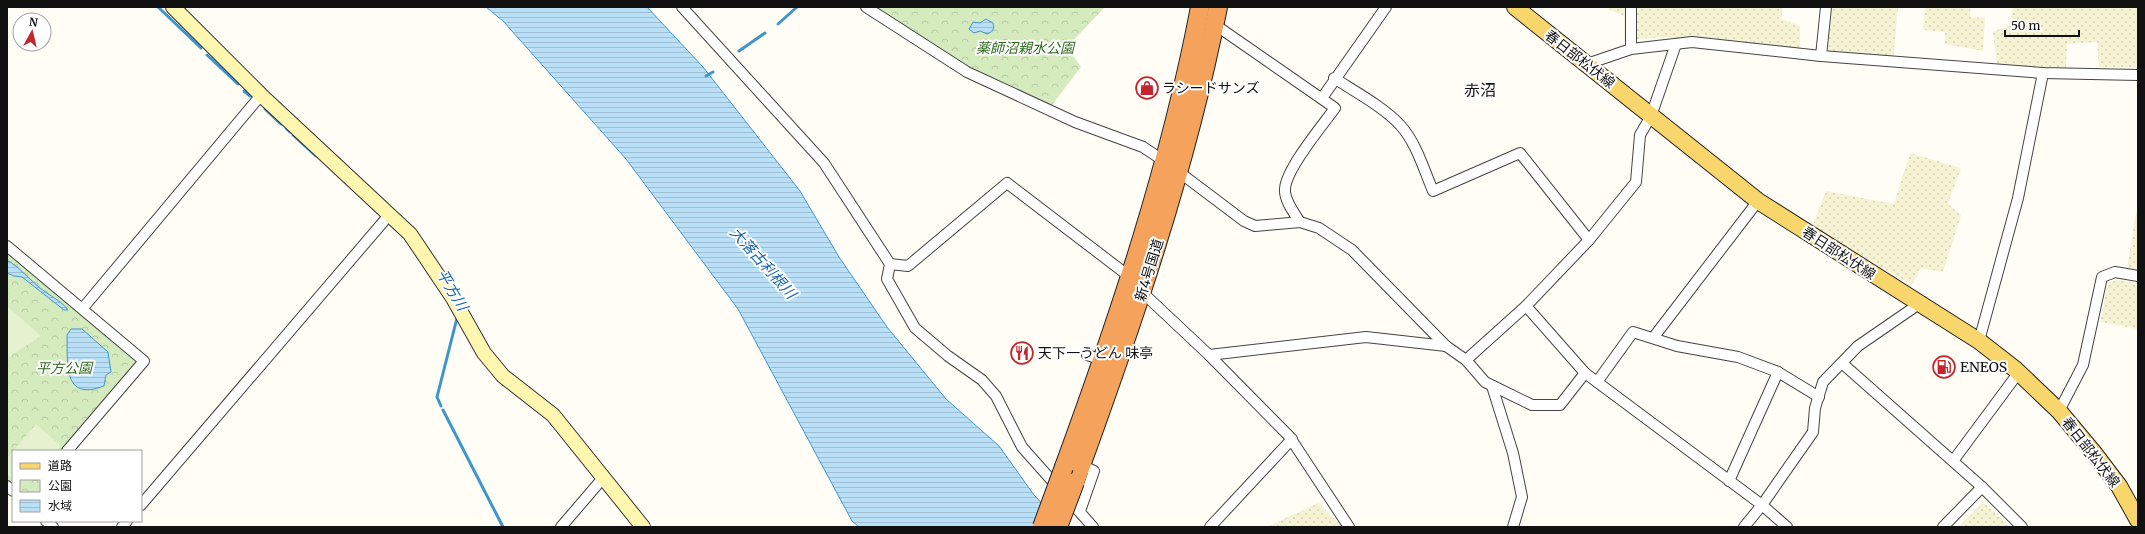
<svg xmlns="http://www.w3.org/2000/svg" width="2145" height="534" viewBox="0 0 2145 534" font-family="Merriweather,'Noto Sans JP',serif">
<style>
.farmland{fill:url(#farmland-dots)}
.park{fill:url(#park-crowns)}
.pitch{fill:#e6f2cf}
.water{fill:url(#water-rules);stroke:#3f96cf}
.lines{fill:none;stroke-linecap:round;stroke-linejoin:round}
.stream{stroke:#3f96cf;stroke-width:3}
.street-casing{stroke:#444;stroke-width:12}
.secondary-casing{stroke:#333;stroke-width:16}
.primary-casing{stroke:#222;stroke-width:18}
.highway-casing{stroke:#222;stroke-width:20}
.street{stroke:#fff;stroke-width:10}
.secondary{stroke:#fff6b0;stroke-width:14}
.primary{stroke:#f9d66b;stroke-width:16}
.highway{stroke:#f5a25d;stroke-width:18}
.highway-bridge-casing{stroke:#222;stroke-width:20;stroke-linecap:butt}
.highway-bridge{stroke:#f5a25d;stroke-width:18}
.labels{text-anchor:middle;stroke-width:4;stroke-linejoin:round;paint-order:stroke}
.park-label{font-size:14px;font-style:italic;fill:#2f6b1f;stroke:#fff}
.street-label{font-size:14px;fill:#111;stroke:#fff}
.poi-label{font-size:14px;fill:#111;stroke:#fff;text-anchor:start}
.water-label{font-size:15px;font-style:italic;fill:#1768a6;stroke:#fff}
.quarter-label{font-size:16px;fill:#111;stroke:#fff}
</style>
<defs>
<pattern id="farmland-dots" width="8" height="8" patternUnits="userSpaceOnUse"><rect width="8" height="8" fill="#f6f3d4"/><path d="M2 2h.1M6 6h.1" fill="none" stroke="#d2cfb5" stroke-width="1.8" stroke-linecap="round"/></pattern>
<pattern id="park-crowns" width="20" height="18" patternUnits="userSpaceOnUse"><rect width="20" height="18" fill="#d5ebbd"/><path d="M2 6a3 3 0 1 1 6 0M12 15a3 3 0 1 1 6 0" fill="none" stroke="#b6c8a1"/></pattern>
<pattern id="water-rules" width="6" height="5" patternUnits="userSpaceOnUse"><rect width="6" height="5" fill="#b9e0f7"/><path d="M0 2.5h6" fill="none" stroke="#9ebfd3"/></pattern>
</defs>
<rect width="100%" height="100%" fill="#fffdf5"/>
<!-- farmland -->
<g class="farmland">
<polygon points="1604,7 1783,7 1781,19 1800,26 1800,48 1666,37 1624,40 1624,16"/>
<polygon points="1832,7 1898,7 1893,63 1827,54"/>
<polygon points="1925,7 1970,7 1971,18 1985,17 1983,51 1945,44 1945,32 1923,30"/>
<polygon points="2013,7 2138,7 2138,68 2099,67 2097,42 2067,44 2066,69 1998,73 1993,32 2010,25"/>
<polygon points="1910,153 1961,168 1948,204 1961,215 1943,272 1921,268 1912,285 1812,227 1826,191 1894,204"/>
<polygon points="2138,212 2138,270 2127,269 2136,213"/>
<polygon points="2116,280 2138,283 2138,329 2100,322 2108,283"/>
<polygon points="1983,502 2011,527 1958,527"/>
<polygon points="1318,503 1343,527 1267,527"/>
</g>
<!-- park -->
<g class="park">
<polygon points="870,7 1105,7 1067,47 1081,67 1052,105 970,69"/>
<polygon points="7,246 144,361 67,451 13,451 13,491 7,486"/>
</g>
<!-- pitch -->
<g class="pitch">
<polygon points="7,306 41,336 7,358"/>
<polygon points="36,424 61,446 57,451 13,451 13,479 7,474 7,458"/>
</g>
<!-- water -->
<g class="water">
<polygon points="486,7 647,7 703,67 800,191 839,257 887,327 946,399 999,446 1034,495 1064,527 859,527 852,521 738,309 626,159 503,21"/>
<path d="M986,19L993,23C995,29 992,32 987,34L980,31L974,33L969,29L973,22L980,23Z"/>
<path d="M9,261C21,269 29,279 40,288C49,295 59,300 67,308V310H64L22,277L14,276L7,273V262Z"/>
<path d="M71,329H82L108,352L111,372L106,375L104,386C62,402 68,363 67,335Z"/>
</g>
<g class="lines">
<!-- stream -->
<g class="stream">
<polyline points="158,7 201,48"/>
<polyline points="778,24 797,7"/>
<polyline points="739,51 765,33"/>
<polyline points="207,55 238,84"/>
<polyline points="706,76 713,72"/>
<polyline points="244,91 250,96"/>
<polyline points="265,109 281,124"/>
<polyline points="286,128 290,132"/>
<polyline points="293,135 316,156"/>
<polyline points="441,406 437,397 457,318"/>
<polyline points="443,410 503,527"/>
</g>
<!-- street casing -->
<g class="street-casing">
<g id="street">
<polyline points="682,7 824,163 890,264 887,279 915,328 948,356 982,380 996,396 1022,447 1093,527"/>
<polyline points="866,7 967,72 1075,122 1143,147 1164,161"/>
<polyline points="1631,7 1631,49"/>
<path d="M1214,24L1335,108C1322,126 1286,169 1285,189C1284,200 1294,213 1300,222"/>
<polyline points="1821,56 1826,7"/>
<polyline points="1587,64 1631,49 1692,42 1821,56 2043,73 2138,75"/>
<path d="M1334,78C1354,91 1385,108 1400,125C1416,142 1424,170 1433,191L1520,153L1589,240"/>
<polyline points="1322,98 1386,7"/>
<polyline points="1179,172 1244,221 1255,226 1300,222 1319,228 1352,250 1446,346 1466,360 1485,382 1532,405 1560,405 1585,373"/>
<polyline points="7,246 144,361 67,451"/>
<polyline points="890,264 908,266 1007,183 1130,277"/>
<polyline points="1142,292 1209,355 1289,436 1349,527"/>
<polyline points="1526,306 1585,373 1762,505 1787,527"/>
<polyline points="83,308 261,95"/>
<polyline points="1653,338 1758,201"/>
<polyline points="1979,341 2018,198 2043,73"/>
<polyline points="1087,355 1103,360"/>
<polyline points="1209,355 1366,337 1446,346"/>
<polyline points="1466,360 1526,306 1589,240 1636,182 1640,135 1651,116 1676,44"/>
<polyline points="1843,364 1982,487 2022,527"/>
<polyline points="1597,382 1633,332 1677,346 1738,357 1778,372 1819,397"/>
<polyline points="1492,386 1513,453 1522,497 1513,527"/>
<polyline points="2059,411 2083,365 2102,277 2115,272 2138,276"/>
<polyline points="1953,461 2019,372"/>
<polyline points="1729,481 1778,372"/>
<polyline points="7,486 13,491"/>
<polyline points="141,505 390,214"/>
<polyline points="1080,511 1094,471 1081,465"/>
<polyline points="46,521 53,527"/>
<polyline points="122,527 127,521"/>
<polyline points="561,527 603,478"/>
<polyline points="1210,527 1292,439"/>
<polyline points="1744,527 1762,505 1813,432 1815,408 1823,382 1858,346 1919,304"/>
<polyline points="1943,527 1982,487"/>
</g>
</g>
<!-- secondary casing -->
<g class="secondary-casing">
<polyline id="secondary" points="173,7 261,95 410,234 453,298 484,353 503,376 553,415 643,527"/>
</g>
<!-- primary casing -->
<g class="primary-casing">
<polyline id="primary" points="1515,7 1758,201 1979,341 2015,369 2059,411 2094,453 2119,486 2138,520"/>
</g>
<!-- highway casing -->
<g class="highway-casing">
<g id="highway">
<path d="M1064,467C1119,317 1170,165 1200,7"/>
<path d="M1075,482C1132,326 1186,170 1218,7"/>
</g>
</g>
<!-- street -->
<use href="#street" class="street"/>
<!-- secondary -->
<use href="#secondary" class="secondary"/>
<!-- primary -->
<use href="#primary" class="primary"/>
<!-- highway -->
<use href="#highway" class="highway"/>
<!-- highway-bridge casing -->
<g class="highway-bridge-casing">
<g id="highway-bridge">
<polyline points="1042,527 1064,467"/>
<polyline points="1058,527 1075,482"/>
</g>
</g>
<!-- highway-bridge -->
<use href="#highway-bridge" class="highway-bridge"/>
</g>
<!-- icons -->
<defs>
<g id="shop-ring" transform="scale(1.15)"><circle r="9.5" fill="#fff" stroke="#c4262e" stroke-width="1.5"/><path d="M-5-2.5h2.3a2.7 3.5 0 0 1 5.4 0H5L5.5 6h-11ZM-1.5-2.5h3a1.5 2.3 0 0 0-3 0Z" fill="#c4262e"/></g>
<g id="restaurant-ring" transform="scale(1.15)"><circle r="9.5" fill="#fff" stroke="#c4262e" stroke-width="1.5"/><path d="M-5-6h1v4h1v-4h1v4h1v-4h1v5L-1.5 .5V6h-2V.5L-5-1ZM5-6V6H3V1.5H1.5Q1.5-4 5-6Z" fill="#c4262e"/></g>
<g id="fuel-ring" transform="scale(1.15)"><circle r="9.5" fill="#fff" stroke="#c4262e" stroke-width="1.5"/><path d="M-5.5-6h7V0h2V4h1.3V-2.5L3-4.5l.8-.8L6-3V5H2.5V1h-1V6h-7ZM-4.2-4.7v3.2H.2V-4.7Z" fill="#c4262e"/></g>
</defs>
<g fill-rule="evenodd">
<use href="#shop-ring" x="1147" y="88"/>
<use href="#restaurant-ring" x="1022" y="353"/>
<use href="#fuel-ring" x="1944" y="367"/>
</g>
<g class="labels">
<!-- park labels -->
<g class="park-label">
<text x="1025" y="53">薬師沼親水公園</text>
<text x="64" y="373">平方公園</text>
</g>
<!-- street labels -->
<g class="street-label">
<text transform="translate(1580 59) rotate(38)" y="5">春日部松伏線</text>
<text transform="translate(1839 253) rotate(33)" y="5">春日部松伏線</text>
<text transform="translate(1149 270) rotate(-73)" y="5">新4号国道</text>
<text transform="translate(2091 452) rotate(52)" y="5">春日部松伏線</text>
</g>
<!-- poi labels -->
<g class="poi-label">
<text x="1162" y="93">ラシードサンズ</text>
<text x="1038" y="358">天下一うどん 味亭</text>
<text x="1960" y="372">ENEOS</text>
</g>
<!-- water labels -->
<g class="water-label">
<text transform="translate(763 263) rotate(48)" y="5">大落古利根川</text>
<text transform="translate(452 290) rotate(59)" y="5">平方川</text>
</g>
<!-- quarter labels -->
<g class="quarter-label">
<text x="1480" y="96">赤沼</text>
</g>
</g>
<!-- border -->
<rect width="2145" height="534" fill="none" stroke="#111111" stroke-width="16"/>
<!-- legend -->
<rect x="12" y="450" width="130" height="72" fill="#ffffff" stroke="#a0a0a0"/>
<rect x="20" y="463" width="20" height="6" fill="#f9d66b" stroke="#a0a0a0"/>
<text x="48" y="470" font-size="12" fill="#111111">道路</text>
<rect x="20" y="480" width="20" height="12" fill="url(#park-crowns)" stroke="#a0a0a0"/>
<text x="48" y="490" font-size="12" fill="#111111">公園</text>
<rect x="20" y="500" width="20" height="12" fill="url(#water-rules)" stroke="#a0a0a0"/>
<text x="48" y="510" font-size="12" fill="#111111">水域</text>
<!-- north arrow -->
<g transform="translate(32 32) rotate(8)"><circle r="19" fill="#ffffff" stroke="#a0a0a0"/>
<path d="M0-3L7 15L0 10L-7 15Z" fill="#c4262e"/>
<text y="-6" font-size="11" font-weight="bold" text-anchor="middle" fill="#111111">N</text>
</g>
<!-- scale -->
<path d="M2005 30v6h74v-6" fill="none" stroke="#111111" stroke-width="2"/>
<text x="2011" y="30" font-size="12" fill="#111111" stroke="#ffffff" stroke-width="3" paint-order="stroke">50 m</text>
</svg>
